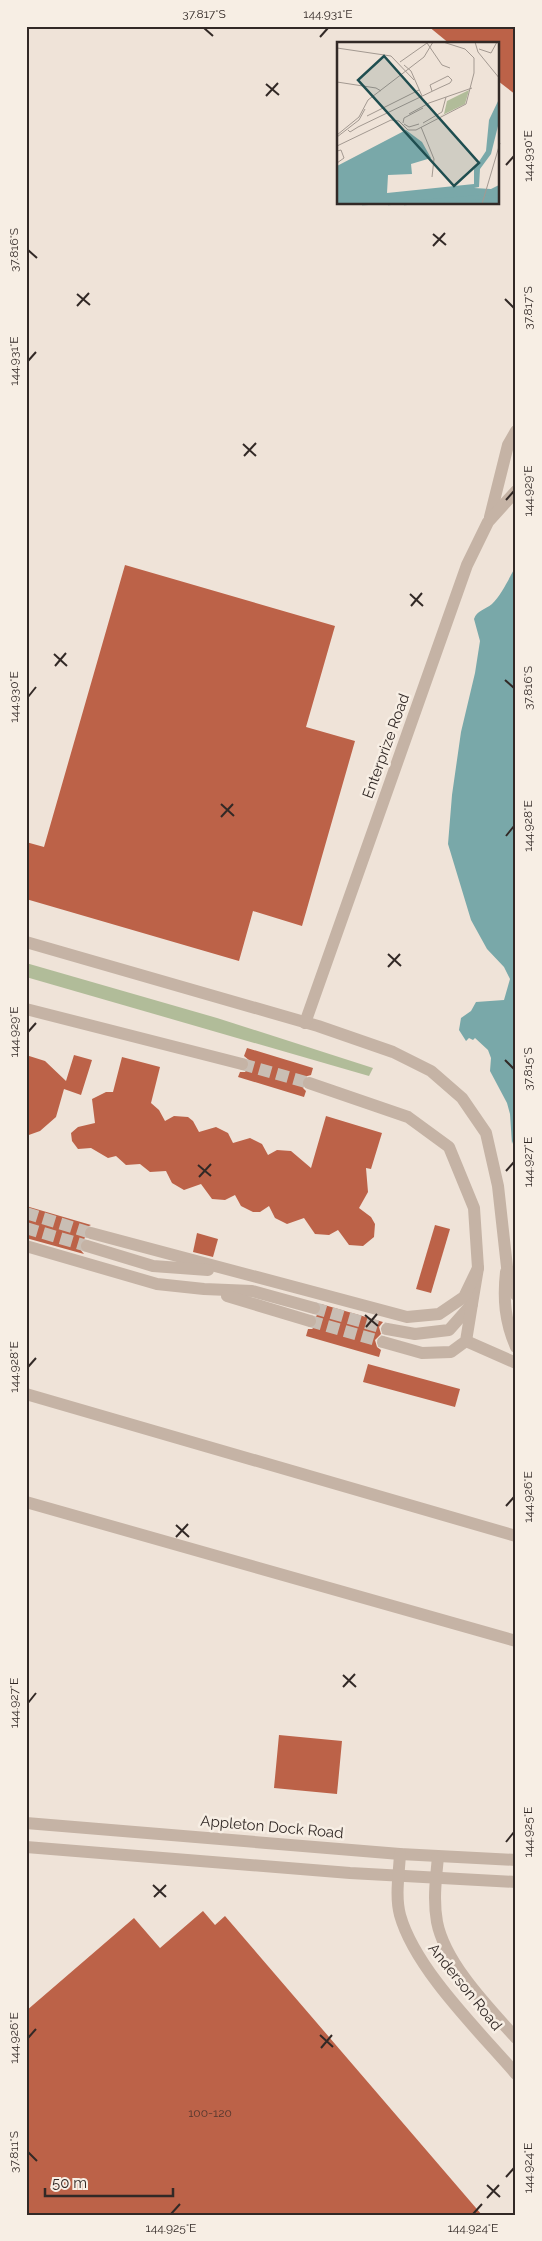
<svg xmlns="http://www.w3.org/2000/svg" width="542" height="2241" viewBox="0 0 542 2241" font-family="Raleway,sans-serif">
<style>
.green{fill:#b1bc99}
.water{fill:#79a8a9}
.building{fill:#bc6248}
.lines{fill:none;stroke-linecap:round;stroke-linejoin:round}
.minor-tunnel{stroke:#c9beb4;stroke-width:12;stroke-dasharray:12 6;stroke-linecap:butt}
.minor{stroke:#c5b3a5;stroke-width:12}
.ticks{fill:none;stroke:#322926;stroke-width:2}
.labels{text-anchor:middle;stroke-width:5;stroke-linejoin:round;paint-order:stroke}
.number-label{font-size:12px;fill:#54372e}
.street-label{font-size:15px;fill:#322926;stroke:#f7eee4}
.inset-river{fill:none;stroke:#79a8a9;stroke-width:2.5}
.inset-road{fill:none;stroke:#a39991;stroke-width:1}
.view{fill:#1f4e50;fill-opacity:0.15;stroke:#1f4e50;stroke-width:2.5}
.inset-edge{fill:none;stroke:#322926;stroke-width:2.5}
.neatline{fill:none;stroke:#322926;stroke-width:2}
.ticks-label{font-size:12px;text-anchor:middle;fill:#322926}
</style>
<rect width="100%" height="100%" fill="#efe3d8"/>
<!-- green -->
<polygon class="green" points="26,963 217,1018 373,1068 369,1076 26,977"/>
<!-- water -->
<path class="water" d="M516,566V1132L512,1144L510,1114L507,1103L490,1071L491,1058L488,1050L475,1038L473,1040L469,1038L466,1041L459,1030L461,1018L471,1011L476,1002L504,1000L510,979L504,967L487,949L471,920L448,844L452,795L461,732L475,673L480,641L474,619C477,610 485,610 492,604C502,594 509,578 516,566Z"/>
<!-- building -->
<g class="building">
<polygon points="428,26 516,26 516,95 498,81 498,44 450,44"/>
<polygon points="125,565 335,626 306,727 355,741 302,926 253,911 239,961 26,899 26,842 44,847"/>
<polygon points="247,1048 313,1068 311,1075 304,1077 301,1081 303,1088 306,1091 304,1097 238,1077 240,1072 245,1072 250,1066 250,1061 244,1056"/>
<polygon points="26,1055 45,1061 66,1081 74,1055 92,1060 81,1095 64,1089 56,1117 40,1131 26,1136"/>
<polygon points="122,1057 160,1067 151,1103 159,1110 165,1121 174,1116 188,1117 193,1121 199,1132 216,1127 228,1133 233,1143 250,1138 262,1144 268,1155 277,1150 291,1151 311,1168 326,1116 382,1133 371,1169 366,1168 368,1192 359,1208 371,1217 375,1224 374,1237 363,1246 349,1245 338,1230 329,1235 315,1234 304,1218 287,1224 275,1218 269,1206 260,1212 253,1212 241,1206 235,1195 225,1200 212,1199 201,1184 184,1190 172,1183 166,1171 150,1172 140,1164 126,1165 116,1156 108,1158 91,1148 78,1149 72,1141 71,1133 78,1127 95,1123 92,1099 106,1092 113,1092"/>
<polygon points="26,1206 91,1225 85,1228 83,1231 85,1238 79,1244 79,1248 84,1254 26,1238"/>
<polygon points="435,1225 450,1229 431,1293 416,1289"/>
<polygon points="197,1233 218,1239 213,1257 193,1252"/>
<polygon points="321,1304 383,1322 379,1327 381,1334 375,1340 377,1347 381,1350 379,1357 306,1336 308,1329 312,1329 318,1324 316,1316 322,1311"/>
<polygon points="368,1364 460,1389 455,1407 363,1382"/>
<polygon points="279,1735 342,1741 337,1794 274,1788"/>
<polygon points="203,1911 215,1925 225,1916 482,2215 26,2215 26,2011 134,1918 160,1948"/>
</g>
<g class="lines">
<!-- minor-tunnel -->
<g class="minor-tunnel">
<polyline points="242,1064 309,1083"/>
<polyline points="26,1213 91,1233"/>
<polyline points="26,1228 87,1246"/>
<polyline points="314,1308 387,1329"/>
<polyline points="310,1321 383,1342"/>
</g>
<!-- minor -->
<g class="minor">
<polyline points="490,517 508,445 516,431"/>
<polyline points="26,942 318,1026 393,1052 431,1071 462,1098 486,1133 498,1186 507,1267 516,1295"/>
<polyline points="26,1009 242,1064"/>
<polyline points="305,1023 467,565 488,522 516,491"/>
<polyline points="309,1083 408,1117 449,1147 474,1208 478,1268 472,1304 449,1330 415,1334 387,1329"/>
<polyline points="91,1233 407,1317 439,1314 464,1297 478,1268"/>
<polyline points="26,1246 157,1284 204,1289 252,1291 314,1308"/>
<polyline points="87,1246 153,1266 208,1270"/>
<path d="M506,1272C503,1299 505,1322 516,1347"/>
<polyline points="227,1296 310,1321"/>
<polyline points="466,1341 516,1363"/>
<polyline points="383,1342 422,1353 451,1352 466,1341 472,1304"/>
<polyline points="26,1394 516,1536"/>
<polyline points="26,1502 516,1641"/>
<polyline points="26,1823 400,1854 516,1860"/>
<polyline points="26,1847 350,1873 516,1882"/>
<path d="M400,1854C399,1874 395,1896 400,1915C415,1969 479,2031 516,2074"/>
<path d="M438,1857C436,1878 433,1900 437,1922C445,1963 488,2007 516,2038"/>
</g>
</g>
<!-- ticks -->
<path class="ticks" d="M204,28L213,36M320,37L328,28M266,84L279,95M266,96L278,83M506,165L514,156M433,234L446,245M433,246L445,233M28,250L37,258M77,294L90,305M505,299L514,308M77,306L89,293M28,361L36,352M243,444L256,456M244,456L256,443M506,500L514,491M410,594L423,606M411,606L422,593M54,654L67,666M55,666L66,653M505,680L514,688M28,697L36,687M221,804L234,816M221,817L233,804M506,836L514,826M388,954L401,966M388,967L400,954M28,1032L36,1023M505,1060L514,1069M198,1165L211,1176M506,1171L514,1162M199,1177L211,1164M365,1315L378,1326M366,1327L377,1314M28,1367L36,1358M506,1506L514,1497M176,1525L189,1537M176,1537L188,1524M343,1675L356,1687M343,1687L355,1674M28,1703L36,1693M506,1842L514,1832M153,1885L166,1897M154,1897L166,1885M320,2035L333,2047M28,2038L36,2029M321,2048L332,2035M28,2152L37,2161M506,2177L514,2168M487,2185L500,2197M487,2198L499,2185M171,2214L180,2204M473,2214L482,2204"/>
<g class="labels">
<!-- number labels -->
<g class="number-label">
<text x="210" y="2117">100-120</text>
</g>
<!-- street labels -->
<g class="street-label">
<text transform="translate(386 746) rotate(-70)" y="5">Enterprize Road</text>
<text transform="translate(272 1827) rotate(5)" y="5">Appleton Dock Road</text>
<text transform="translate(465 1987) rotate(51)" y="5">Anderson Road</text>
</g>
</g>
<!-- overview -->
<g transform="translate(337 42)">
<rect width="162" height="162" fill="#efe3d8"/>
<path d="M132,48L128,62L79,86L107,72L110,59Z" fill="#b1bc99"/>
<path d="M162,57V80L154,112L143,127L142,145L137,146L154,147L162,143V162H0V124L69,88L85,100L94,116L74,122L75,132L51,133L50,151L137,142V127L149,109L152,78Z" fill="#79a8a9"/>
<path class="inset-river" d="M148,155L163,154M25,162L52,161M51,162L145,154M67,162L144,156"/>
<path class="inset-road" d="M138,0L141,10L163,37M90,1L105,23L113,26M0,6L54,14L77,38M142,7L154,11L160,0M63,20L90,1M67,23L74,29L85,54M0,40L39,46L44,49M72,72L92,61L135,46M30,74L82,48M66,81L67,76L86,66M86,81L105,70L109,55M67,82L72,85L82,82M84,85L97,117L95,135M11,88L13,90L21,85L102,46L113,41L115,38L111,34L93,43L95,49M0,93L22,75L31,58L87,15L96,0M0,95L22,78L28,67M0,104L54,78L62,79L71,88H79L129,62L137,31V16L128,7L106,0M0,109L4,108L7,116L0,121M145,162L163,101"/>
<path class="view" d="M47,14L142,121L117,144L21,38Z"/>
<rect width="162" height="162" class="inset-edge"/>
</g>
<!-- border -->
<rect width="542" height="2241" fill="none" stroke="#f7eee4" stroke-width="55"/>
<!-- scale -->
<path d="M45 2188v8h128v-8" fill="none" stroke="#322926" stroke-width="2.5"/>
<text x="52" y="2188" font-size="15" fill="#322926" stroke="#f7eee4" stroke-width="4" paint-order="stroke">50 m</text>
<rect x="28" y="28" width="486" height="2186" class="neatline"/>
<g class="ticks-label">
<text x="204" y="18">37.817°S</text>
<text x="328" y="18">144.931°E</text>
<text transform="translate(528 156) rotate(-90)" y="4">144.930°E</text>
<text transform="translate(14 250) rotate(-90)" y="4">37.816°S</text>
<text transform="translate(528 308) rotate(-90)" y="4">37.817°S</text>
<text transform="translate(14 361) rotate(-90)" y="4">144.931°E</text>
<text transform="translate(528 491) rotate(-90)" y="4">144.929°E</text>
<text transform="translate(528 688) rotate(-90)" y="4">37.816°S</text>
<text transform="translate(14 697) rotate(-90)" y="4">144.930°E</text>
<text transform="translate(528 826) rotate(-90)" y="4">144.928°E</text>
<text transform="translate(14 1032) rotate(-90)" y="4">144.929°E</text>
<text transform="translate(528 1069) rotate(-90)" y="4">37.815°S</text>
<text transform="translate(528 1162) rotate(-90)" y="4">144.927°E</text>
<text transform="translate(14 1367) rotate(-90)" y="4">144.928°E</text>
<text transform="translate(528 1497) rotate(-90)" y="4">144.926°E</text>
<text transform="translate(14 1703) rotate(-90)" y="4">144.927°E</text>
<text transform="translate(528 1832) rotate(-90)" y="4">144.925°E</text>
<text transform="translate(14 2038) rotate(-90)" y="4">144.926°E</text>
<text transform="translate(14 2152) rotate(-90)" y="4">37.811°S</text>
<text transform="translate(528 2168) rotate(-90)" y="4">144.924°E</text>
<text x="171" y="2232">144.925°E</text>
<text x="473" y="2232">144.924°E</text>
</g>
</svg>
